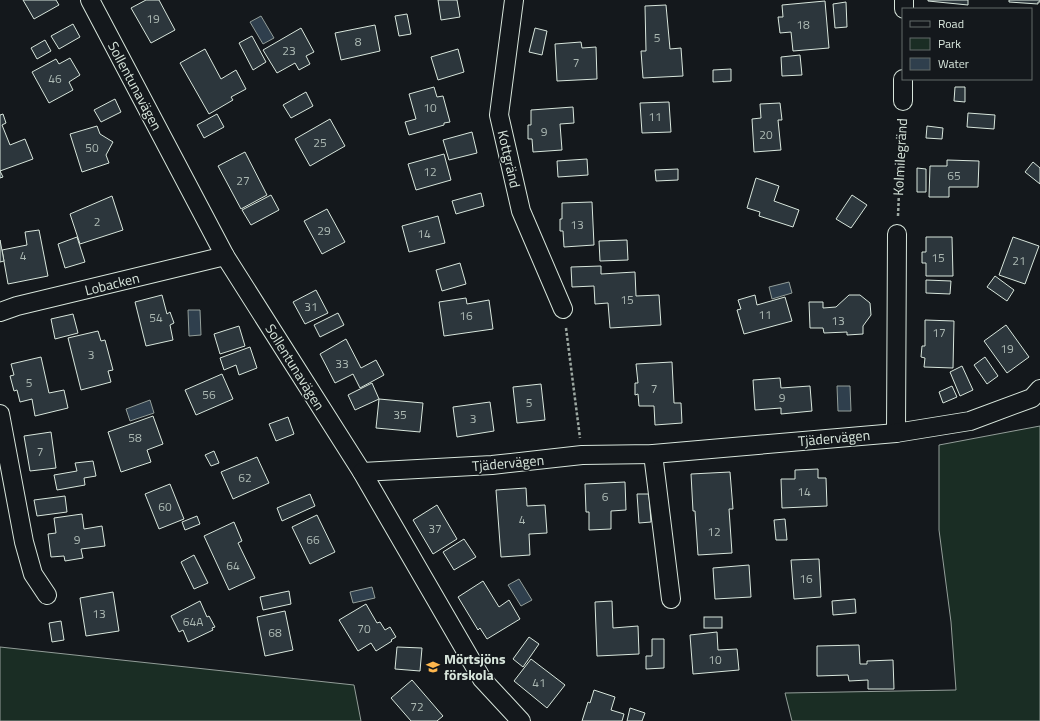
<svg xmlns="http://www.w3.org/2000/svg" width="1040" height="721" viewBox="0 0 1040 721" font-family="'Titillium Web',sans-serif">
<style>
.green{fill:#1a2d24;stroke:#939e99}
.water{fill:#2f3f4d;stroke:#939e99}
.building{fill:#2c363c;stroke:#d8e6dc}
.lines{fill:none;stroke-linecap:round;stroke-linejoin:round}
.street-casing{stroke:#d8e6dc;stroke-width:20}
.path{stroke:#9da8a2;stroke-width:2.5;stroke-dasharray:3 2;stroke-linecap:butt}
.street{stroke:#14181c;stroke-width:18}
.labels{text-anchor:middle;stroke-width:3;stroke-linejoin:round;paint-order:stroke}
.number-label{font-size:12px;fill:#adbab4}
.street-label{font-size:14px;fill:#d8e6dc;stroke:#14181c}
.poi-label{font-size:14px;font-weight:bold;fill:#d8e6dc;stroke:#14181c;text-anchor:start}
</style>
<rect width="100%" height="100%" fill="#14181c"/>
<!-- green -->
<g class="green">
<polygon points="1040,426 1040,721 792,721 785,693 956,690 951,622 939,530 939,445"/>
<polygon points="0,647 354,685 361,721 0,721"/>
</g>
<!-- water -->
<g class="water">
<polygon points="261,16 274,38 263,44 250,22"/>
<polygon points="789,282 792,293 772,299 769,287"/>
<polygon points="188,310 200,310 201,335 189,336"/>
<polygon points="837,386 850,386 851,411 838,411"/>
<polygon points="150,400 154,413 130,421 126,409"/>
<polygon points="519,579 532,600 521,606 508,585"/>
<polygon points="372,587 375,598 353,603 350,592"/>
</g>
<!-- building -->
<g class="building">
<polygon points="23,0 56,0 59,5 34,19"/>
<polygon points="146,0 159,0 175,30 151,43 131,8"/>
<polygon points="438,0 457,0 460,17 441,20"/>
<polygon points="928,0 968,0 968,5 928,1"/>
<polygon points="1009,0 1040,0 1040,2 1038,2 1038,4 1009,2"/>
<polygon points="825,1 829,48 793,51 791,32 780,33 778,17 783,17 782,5"/>
<polygon points="846,2 847,27 835,28 833,4"/>
<polygon points="666,5 670,49 681,48 683,76 643,78 641,51 646,51 645,6"/>
<polygon points="407,14 411,34 399,36 395,16"/>
<polygon points="73,24 80,37 59,49 51,36"/>
<polygon points="375,25 380,51 341,60 335,33"/>
<polygon points="301,28 314,52 306,56 310,64 299,70 295,63 277,73 263,50"/>
<polygon points="535,28 547,31 542,55 529,52"/>
<polygon points="252,36 266,62 253,70 239,43"/>
<polygon points="45,40 51,51 37,59 31,48"/>
<polygon points="581,42 582,48 596,47 597,79 557,81 555,44"/>
<polygon points="205,49 221,79 236,70 246,89 231,97 233,100 209,114 180,63"/>
<polygon points="458,49 464,72 438,80 431,57"/>
<polygon points="800,55 802,75 782,76 781,57"/>
<polygon points="70,58 80,75 69,82 73,90 49,103 32,72 56,59 59,64"/>
<polygon points="731,69 731,81 713,82 713,70"/>
<polygon points="434,87 437,97 443,96 450,122 444,123 444,125 409,135 405,122 416,119 409,94"/>
<polygon points="955,87 965,87 965,102 954,101"/>
<polygon points="306,92 313,106 291,118 283,105"/>
<polygon points="115,99 121,112 101,122 94,110"/>
<polygon points="669,102 671,132 642,133 640,103"/>
<polygon points="780,103 782,120 778,120 781,150 754,152 752,119 761,118 760,104"/>
<polygon points="573,107 574,123 560,124 562,150 533,152 532,139 528,139 528,125 531,125 531,110"/>
<polygon points="968,113 995,115 994,129 967,127"/>
<polygon points="3,114 6,123 2,125 10,145 25,139 33,159 0,171 3,177 0,178 0,115"/>
<polygon points="217,114 224,127 204,138 197,125"/>
<polygon points="330,119 345,146 310,166 295,139"/>
<polygon points="97,126 100,134 113,142 106,155 109,163 82,172 70,134"/>
<polygon points="927,126 943,128 942,139 926,138"/>
<polygon points="472,132 477,153 449,160 443,140"/>
<polygon points="245,152 267,195 241,209 218,166"/>
<polygon points="444,154 451,180 416,190 408,164"/>
<polygon points="587,159 588,175 558,177 557,161"/>
<polygon points="947,160 979,161 978,187 949,187 949,197 929,197 930,166 947,166"/>
<polygon points="1033,162 1040,168 1040,184 1025,172"/>
<polygon points="917,168 926,169 926,192 917,192"/>
<polygon points="678,169 678,180 656,181 655,170"/>
<polygon points="756,178 779,186 774,201 799,210 793,227 759,216 760,212 747,208"/>
<polygon points="481,193 484,206 456,214 452,201"/>
<polygon points="271,195 279,210 251,225 242,210"/>
<polygon points="852,195 867,205 851,228 836,219"/>
<polygon points="112,196 123,230 80,244 70,214"/>
<polygon points="592,202 594,245 564,247 563,231 560,231 560,219 562,219 562,203"/>
<polygon points="327,209 345,242 322,254 304,221"/>
<polygon points="438,216 445,243 409,252 402,226"/>
<polygon points="39,230 48,276 8,284 2,250 27,245 25,232"/>
<polygon points="77,237 85,262 65,268 58,244"/>
<polygon points="926,237 952,237 953,276 926,276 926,263 922,263 922,252 926,252"/>
<polygon points="1013,237 1039,246 1025,284 999,275"/>
<polygon points="0,240 4,261 0,262"/>
<polygon points="627,240 628,260 600,261 599,241"/>
<polygon points="460,263 466,284 442,291 436,270"/>
<polygon points="601,266 601,274 635,272 636,296 659,295 661,325 610,328 608,303 595,304 594,286 572,287 571,267"/>
<polygon points="995,276 1014,290 1007,301 987,287"/>
<polygon points="926,280 951,281 950,294 926,293"/>
<polygon points="316,290 328,313 305,324 293,302"/>
<polygon points="162,295 167,314 170,312 174,323 170,325 173,340 146,346 135,302"/>
<polygon points="755,295 757,305 785,297 792,321 744,334 737,310 741,309 738,300"/>
<polygon points="849,295 860,295 870,303 871,315 863,326 863,334 847,335 847,332 824,333 823,328 810,328 809,302 823,302 823,308 836,307"/>
<polygon points="466,298 467,304 489,300 493,329 444,336 439,302"/>
<polygon points="338,313 344,325 320,337 314,325"/>
<polygon points="73,314 78,333 55,339 51,319"/>
<polygon points="925,320 954,321 953,368 924,367 925,358 921,357 922,346 925,346"/>
<polygon points="1006,325 1029,357 1007,373 984,341"/>
<polygon points="239,326 245,346 220,354 214,334"/>
<polygon points="98,331 101,341 105,340 113,370 108,371 111,382 81,390 68,338"/>
<polygon points="346,339 361,368 376,360 384,375 360,388 353,374 335,383 320,354"/>
<polygon points="250,347 257,368 239,375 236,365 224,370 220,358"/>
<polygon points="41,357 49,393 64,390 68,408 35,416 32,399 20,402 17,390 14,391 10,376 14,375 11,364"/>
<polygon points="985,357 998,376 987,384 974,365"/>
<polygon points="672,362 674,403 681,403 682,423 655,425 654,406 639,406 638,394 635,395 635,383 638,383 636,364"/>
<polygon points="962,366 973,390 960,396 950,372"/>
<polygon points="222,374 233,399 196,415 185,390"/>
<polygon points="780,378 781,388 810,386 812,411 781,414 781,408 755,410 753,380"/>
<polygon points="372,383 379,399 355,410 348,395"/>
<polygon points="541,384 545,420 517,423 513,387"/>
<polygon points="952,386 957,397 943,403 939,392"/>
<polygon points="379,399 423,403 420,432 376,428"/>
<polygon points="490,402 494,431 457,437 453,407"/>
<polygon points="153,416 163,444 147,450 151,462 121,472 108,432"/>
<polygon points="288,417 294,434 276,441 269,424"/>
<polygon points="51,432 56,468 30,471 24,436"/>
<polygon points="214,451 219,463 211,466 205,455"/>
<polygon points="257,457 269,483 233,499 221,472"/>
<polygon points="93,461 96,476 84,478 85,485 57,490 54,475 77,471 75,463"/>
<polygon points="818,469 818,478 826,478 827,506 782,508 781,479 795,479 795,470"/>
<polygon points="730,472 733,509 729,509 732,553 698,555 695,511 693,511 691,474"/>
<polygon points="625,482 626,510 611,511 611,529 589,530 589,512 586,512 585,484"/>
<polygon points="170,484 184,519 159,529 145,494"/>
<polygon points="526,488 527,506 545,505 547,533 529,534 530,555 501,557 496,490"/>
<polygon points="310,494 315,506 282,521 277,508"/>
<polygon points="637,494 649,494 651,522 639,523"/>
<polygon points="65,496 67,512 37,516 34,500"/>
<polygon points="437,505 457,539 433,554 413,520"/>
<polygon points="82,514 84,529 102,526 105,546 81,549 83,558 65,561 64,556 51,557 48,534 56,533 54,518"/>
<polygon points="317,515 335,552 310,564 292,527"/>
<polygon points="197,516 200,524 185,530 182,522"/>
<polygon points="785,519 787,540 776,540 774,520"/>
<polygon points="234,522 242,541 238,543 255,578 229,590 204,536"/>
<polygon points="464,539 476,557 454,570 443,552"/>
<polygon points="194,555 208,583 194,589 181,562"/>
<polygon points="819,559 821,597 794,599 791,560"/>
<polygon points="749,565 751,597 715,599 713,568"/>
<polygon points="483,581 499,607 509,600 520,619 487,639 480,628 478,630 458,597"/>
<polygon points="289,591 291,604 263,610 260,597"/>
<polygon points="113,592 119,631 86,636 80,598"/>
<polygon points="855,599 856,613 833,615 832,601"/>
<polygon points="200,601 207,617 209,616 215,627 212,628 213,630 188,642 183,630 179,632 171,616"/>
<polygon points="612,601 613,628 638,626 639,654 597,656 595,602"/>
<polygon points="366,604 377,623 380,622 385,630 390,627 396,637 391,640 392,641 376,651 371,643 358,651 339,620"/>
<polygon points="285,611 293,650 265,656 257,617"/>
<rect x="704" y="617" width="18" height="11"/>
<polygon points="61,621 64,640 52,642 49,623"/>
<polygon points="717,632 718,650 737,649 739,670 693,674 690,635"/>
<polygon points="529,637 539,644 523,667 513,659"/>
<polygon points="652,639 664,639 664,668 646,669 646,656 652,656"/>
<polygon points="859,645 860,664 867,664 867,661 893,660 894,689 868,689 868,680 849,681 848,675 817,676 817,646"/>
<polygon points="397,647 422,648 420,671 395,669"/>
<polygon points="531,659 565,685 547,708 514,681"/>
<polygon points="412,680 443,716 437,721 411,721 391,698"/>
<polygon points="594,690 615,697 611,710 624,714 622,721 582,721 588,702 590,703"/>
<polygon points="630,708 645,713 642,721 627,721"/>
</g>
<g class="lines">
<!-- street casing -->
<g class="street-casing">
<g id="street">
<polyline points="90,0 225,256 362,472 482,679 521,721"/>
<polyline points="514,0 499,115 521,211 563,309"/>
<polyline points="904,9 904,0"/>
<polyline points="903,101 903,79"/>
<polyline points="0,312 17,306 225,256"/>
<polyline points="0,414 24,542 33,574 47,595"/>
<polyline points="896,433 897,234"/>
<polyline points="653,454 671,599"/>
<polyline points="362,472 492,465 582,455 653,454 896,433 970,421 1032,398 1040,389"/>
</g>
</g>
<!-- path -->
<g class="path">
<polyline points="898,216 902,119"/>
<polyline points="566,328 580,438"/>
</g>
<!-- street -->
<use href="#street" class="street"/>
</g>
<!-- icons -->
<defs>
<g id="school-bare" transform="scale(1.08)"><path d="M0-5L7-2L0 1L-7-2ZM-4 1L0 2.5L4 1V4Q0 6-4 4Z" fill="#ffb74d" stroke="#14181c" stroke-width="2.5" paint-order="stroke"/></g>
</defs>
<g fill-rule="evenodd">
<use href="#school-bare" x="433" y="667"/>
</g>
<g class="labels">
<!-- number labels -->
<g class="number-label">
<text x="153" y="23">19</text>
<text x="803" y="29">18</text>
<text x="657" y="42">5</text>
<text x="358" y="46">8</text>
<text x="289" y="55">23</text>
<text x="576" y="67">7</text>
<text x="55" y="83">46</text>
<text x="430" y="112">10</text>
<text x="655" y="121">11</text>
<text x="544" y="136">9</text>
<text x="766" y="139">20</text>
<text x="320" y="147">25</text>
<text x="92" y="152">50</text>
<text x="430" y="176">12</text>
<text x="954" y="180">65</text>
<text x="243" y="185">27</text>
<text x="97" y="226">2</text>
<text x="577" y="229">13</text>
<text x="324" y="235">29</text>
<text x="424" y="238">14</text>
<text x="23" y="260">4</text>
<text x="938" y="262">15</text>
<text x="1019" y="265">21</text>
<text x="627" y="304">15</text>
<text x="311" y="311">31</text>
<text x="765" y="319">11</text>
<text x="466" y="320">16</text>
<text x="156" y="322">54</text>
<text x="838" y="325">13</text>
<text x="939" y="337">17</text>
<text x="1007" y="353">19</text>
<text x="91" y="359">3</text>
<text x="342" y="368">33</text>
<text x="29" y="387">5</text>
<text x="654" y="393">7</text>
<text x="209" y="399">56</text>
<text x="782" y="402">9</text>
<text x="529" y="407">5</text>
<text x="400" y="419">35</text>
<text x="473" y="423">3</text>
<text x="135" y="442">58</text>
<text x="40" y="456">7</text>
<text x="245" y="482">62</text>
<text x="804" y="496">14</text>
<text x="605" y="501">6</text>
<text x="165" y="511">60</text>
<text x="522" y="524">4</text>
<text x="435" y="533">37</text>
<text x="714" y="536">12</text>
<text x="77" y="544">9</text>
<text x="313" y="544">66</text>
<text x="233" y="570">64</text>
<text x="806" y="583">16</text>
<text x="99" y="618">13</text>
<text x="193" y="626">64A</text>
<text x="364" y="633">70</text>
<text x="275" y="637">68</text>
<text x="715" y="664">10</text>
<text x="539" y="687">41</text>
<text x="417" y="711">72</text>
</g>
<!-- street labels -->
<g class="street-label">
<text transform="translate(135 86) rotate(62)" y="5">Sollentunavägen</text>
<text transform="translate(900 157) rotate(-87)" y="5">Kolmilegränd</text>
<text transform="translate(509 159) rotate(77)" y="5">Kottgränd</text>
<text transform="translate(112 284) rotate(-14)" y="5">Lobacken</text>
<text transform="translate(295 367) rotate(58)" y="5">Sollentunavägen</text>
<text transform="translate(834 438) rotate(-5)" y="5">Tjädervägen</text>
<text transform="translate(508 463) rotate(-5)" y="5">Tjädervägen</text>
</g>
<!-- poi labels -->
<g class="poi-label">
<text x="444" y="664">Mörtsjöns<tspan x="444" dy="16">förskola</tspan></text>
</g>
</g>
<!-- legend -->
<rect x="902" y="8" width="130" height="72" fill="#14181c" stroke="#626a69"/>
<rect x="910" y="21" width="20" height="6" fill="#14181c" stroke="#626a69"/>
<text x="938" y="28" font-size="12" fill="#d8e6dc">Road</text>
<rect x="910" y="38" width="20" height="12" fill="#1a2d24" stroke="#626a69"/>
<text x="938" y="48" font-size="12" fill="#d8e6dc">Park</text>
<rect x="910" y="58" width="20" height="12" fill="#2f3f4d" stroke="#626a69"/>
<text x="938" y="68" font-size="12" fill="#d8e6dc">Water</text>
</svg>
